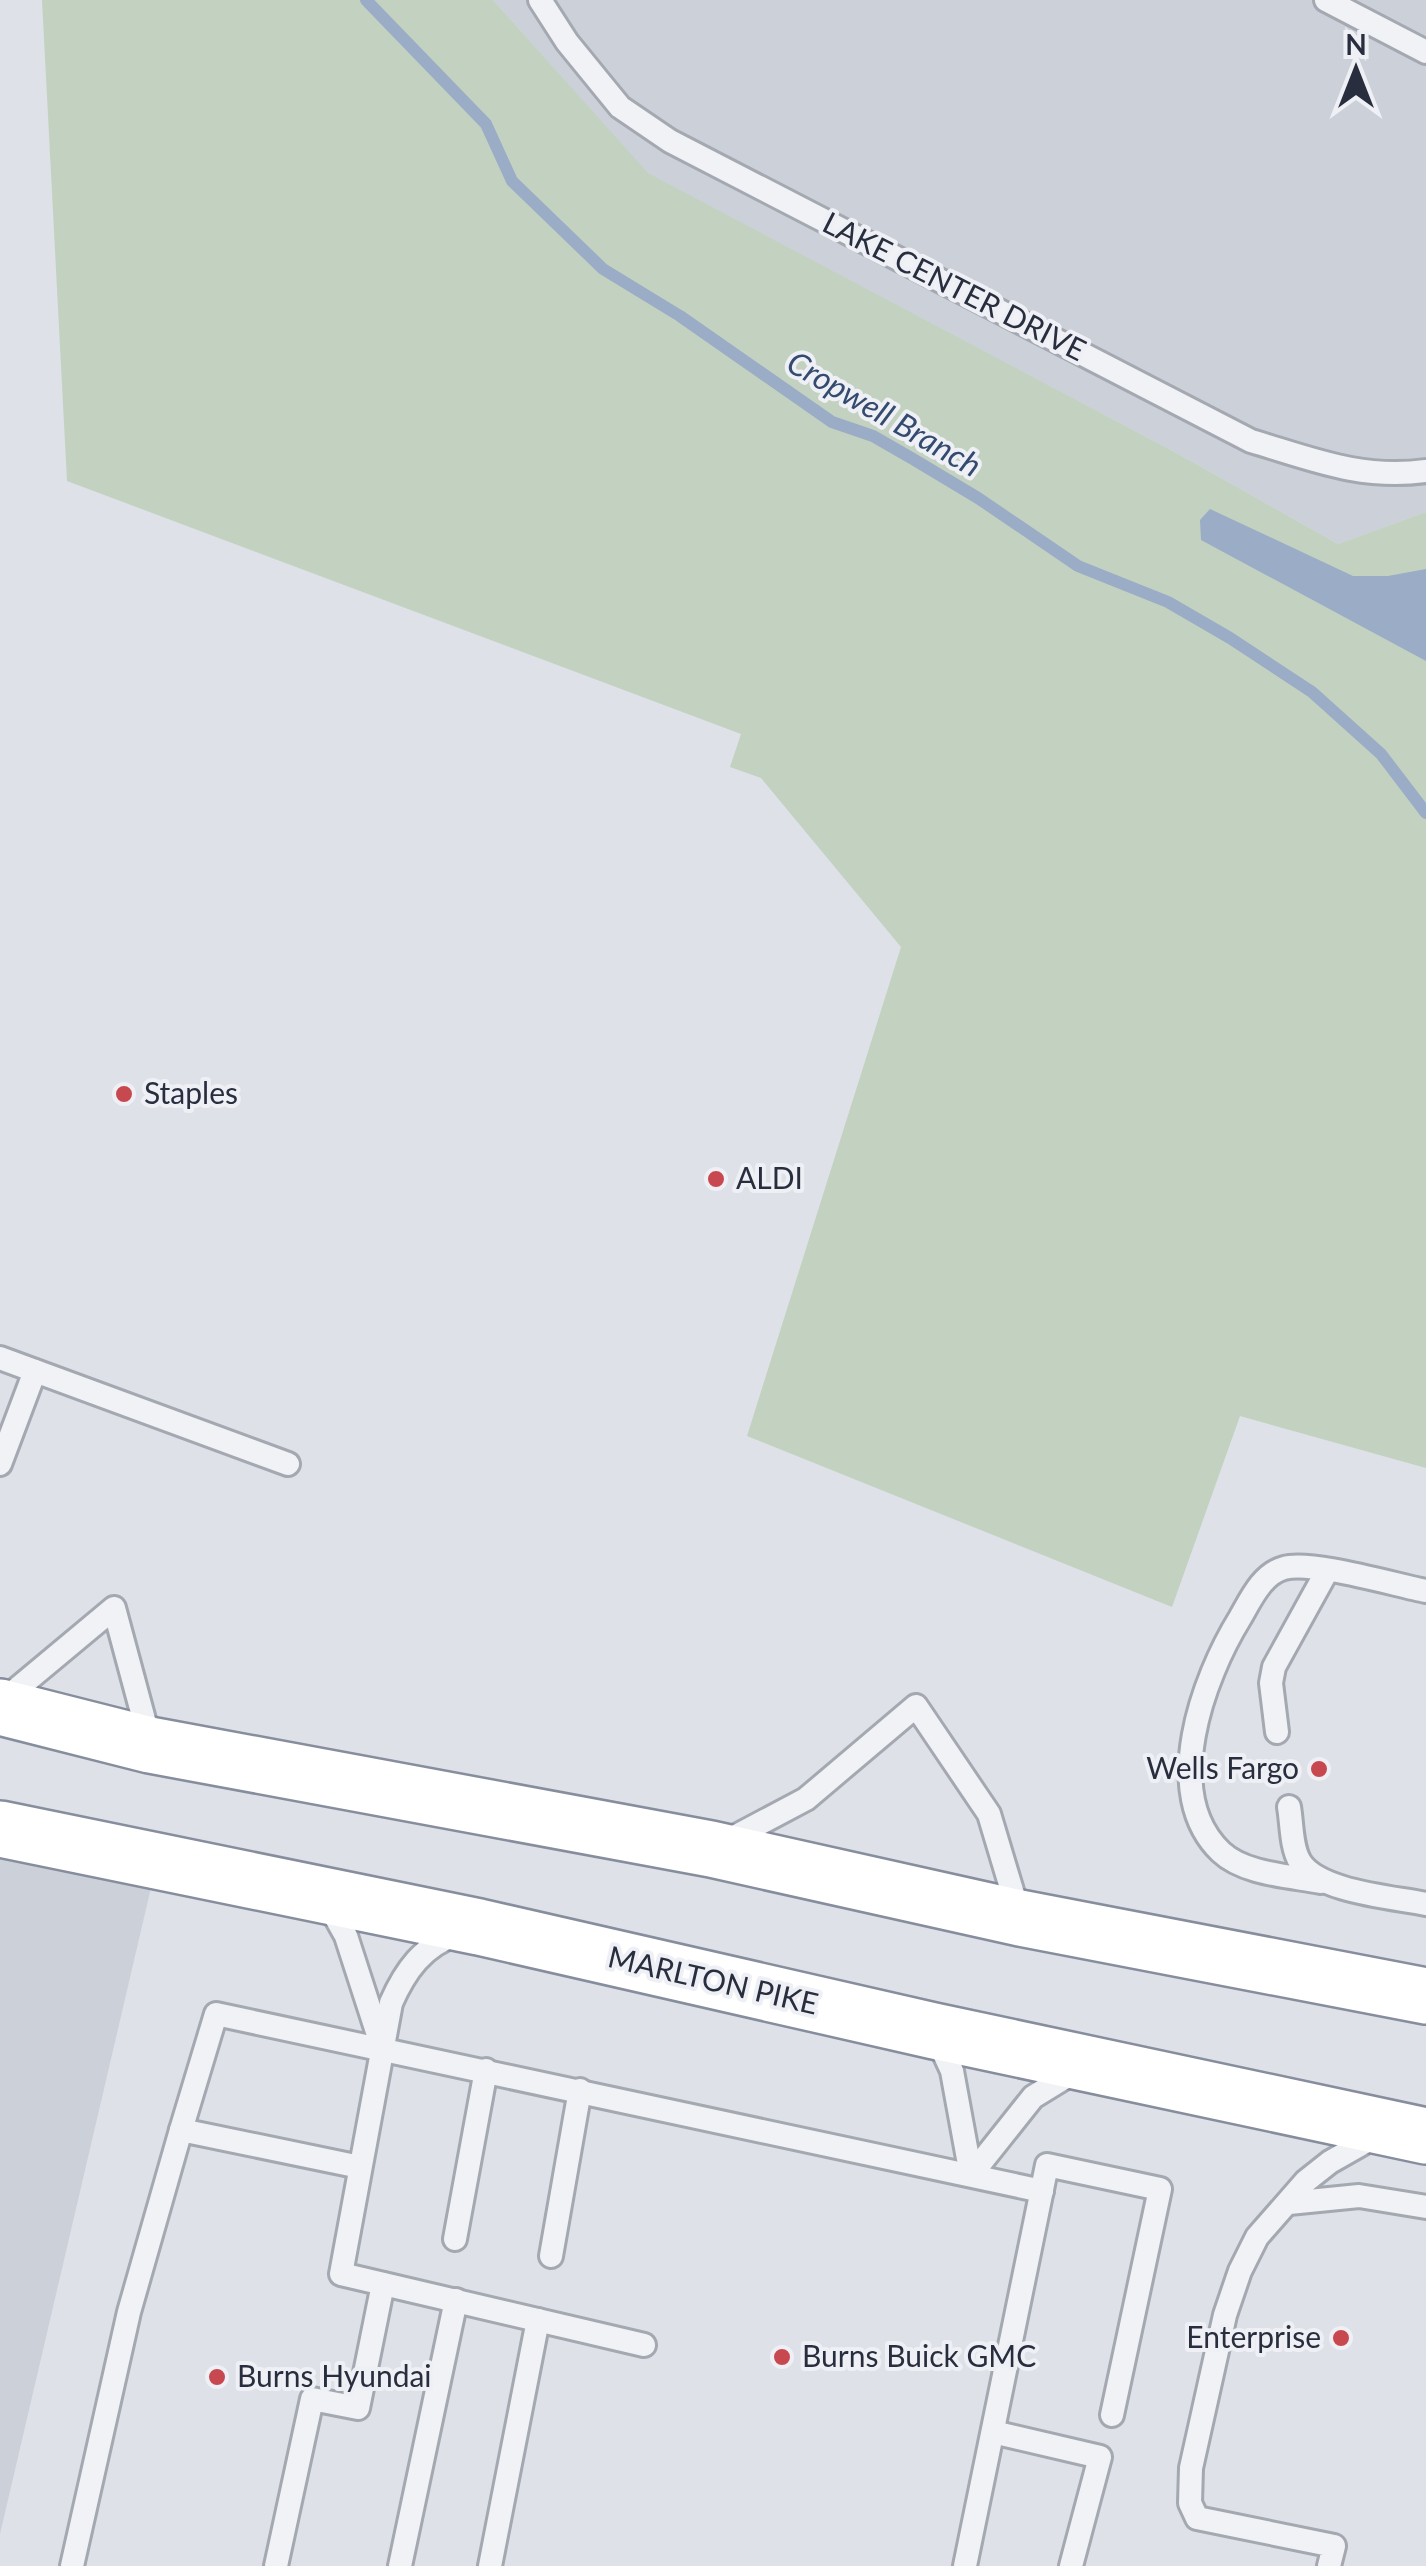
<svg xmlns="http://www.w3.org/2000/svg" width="1426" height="2566" viewBox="0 0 1426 2566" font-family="Lato,sans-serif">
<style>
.built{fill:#ccd0d9}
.green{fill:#c3d1c0}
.water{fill:#9aacc6}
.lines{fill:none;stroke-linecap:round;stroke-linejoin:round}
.stream{stroke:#9aacc6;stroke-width:12}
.service-casing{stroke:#a4a8b1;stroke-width:28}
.trunk-casing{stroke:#868d9d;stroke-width:60}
.service{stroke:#f1f2f6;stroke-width:22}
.trunk{stroke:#fff;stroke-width:55}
.poi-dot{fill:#c84850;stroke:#eef0f5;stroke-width:4}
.labels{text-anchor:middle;stroke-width:8;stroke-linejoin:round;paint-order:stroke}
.street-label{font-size:30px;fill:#282e3d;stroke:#eef0f5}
.poi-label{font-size:30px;fill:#282e3d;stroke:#eef0f5;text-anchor:start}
.water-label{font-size:32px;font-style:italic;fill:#344a6f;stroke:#eef0f5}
</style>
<rect width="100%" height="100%" fill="#dee1e7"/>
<!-- built -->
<g class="built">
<polygon points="493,0 1426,0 1426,512 1338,544 1182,456 647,173"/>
<polygon points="0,1828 157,1862 0,2534"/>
</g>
<!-- green -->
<polygon class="green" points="42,0 493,0 648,173 1182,456 1338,544 1426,512 1426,1468 1240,1416 1172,1607 747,1436 901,947 761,778 730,767 741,734 67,481"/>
<!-- water -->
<polygon class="water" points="1210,509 1353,576 1388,576 1426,569 1426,661 1201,540 1200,520"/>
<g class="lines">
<!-- stream -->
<polyline class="stream" points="366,0 486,124 512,181 603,269 680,316 832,422 873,436 913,459 978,498 1078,566 1168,602 1230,638 1312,692 1381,754 1426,813"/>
<!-- service casing -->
<g class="service-casing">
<g id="service">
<path d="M540,0L567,42L620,107L670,141L1251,441C1312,459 1361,480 1426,471"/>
<polyline points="1326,0 1426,52"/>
<polyline points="0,1358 288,1464"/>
<polyline points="0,1464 35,1371"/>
<polyline points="0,1703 114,1608 150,1742"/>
<polyline points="1277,1732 1271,1683 1274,1667 1327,1571"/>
<path d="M1289,1807C1292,1824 1291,1847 1300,1862C1319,1892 1392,1897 1426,1904"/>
<polyline points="723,1843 806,1799 916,1706 989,1814 1019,1914"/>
<path d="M1321,1882C1290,1876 1244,1874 1221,1852C1160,1794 1203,1678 1240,1618C1251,1599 1262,1574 1284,1568C1311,1560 1395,1585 1426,1591"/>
<polyline points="327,1902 346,1936 381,2044"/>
<path d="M458,1934C423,1945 405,1971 391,2003L341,2274L644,2345"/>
<polyline points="935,2034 952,2071 971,2175"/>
<polyline points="181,2130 216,2014 1042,2191"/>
<polyline points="971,2175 1033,2097 1077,2070"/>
<polyline points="1289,2203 1359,2196 1426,2207"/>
<polyline points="455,2239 486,2070"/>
<polyline points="551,2256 580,2090"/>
<polyline points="993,2432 1100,2457 1071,2566"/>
<polyline points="72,2566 129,2312 181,2130 360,2167"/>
<polyline points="276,2566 312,2399 358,2408 383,2284"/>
<polyline points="400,2566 456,2300"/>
<polyline points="490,2566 538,2320"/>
<polyline points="965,2566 1047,2165 1160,2189 1112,2415"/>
<polyline points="1329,2566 1334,2546 1197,2518 1190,2503 1191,2468 1225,2315 1240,2271 1257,2237 1306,2181 1330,2162 1381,2133"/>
</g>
</g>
<!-- trunk casing -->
<g class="trunk-casing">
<g id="trunk">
<polyline points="0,1707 150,1745 711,1849 1020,1918 1426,1996"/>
<polyline points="0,1829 479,1927 934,2031 1426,2136"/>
</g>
</g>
<!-- service -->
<use href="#service" class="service"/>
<!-- trunk -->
<use href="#trunk" class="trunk"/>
</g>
<!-- markers -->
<g class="poi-dot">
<circle cx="124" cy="1094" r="10"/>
<circle cx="716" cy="1179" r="10"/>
<circle cx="1319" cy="1769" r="10"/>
<circle cx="1341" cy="2338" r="10"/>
<circle cx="782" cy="2357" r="10"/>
<circle cx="217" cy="2377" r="10"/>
</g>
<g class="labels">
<!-- street labels -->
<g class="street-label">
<text transform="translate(954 287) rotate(27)" y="10">LAKE CENTER DRIVE</text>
<text transform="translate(713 1981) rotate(13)" y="10">MARLTON PIKE</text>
</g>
<!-- poi labels -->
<g class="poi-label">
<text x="144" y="1104">Staples</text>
<text x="736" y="1189">ALDI</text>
<text x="1299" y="1779" text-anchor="end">Wells Fargo</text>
<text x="1321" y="2348" text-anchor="end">Enterprise</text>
<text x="802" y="2367">Burns Buick GMC</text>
<text x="237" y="2387">Burns Hyundai</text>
</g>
<!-- water labels -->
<g class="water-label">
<text transform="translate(884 414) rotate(30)" y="11">Cropwell Branch</text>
</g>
</g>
<!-- north arrow -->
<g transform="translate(1356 70)" stroke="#eef0f5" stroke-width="8" paint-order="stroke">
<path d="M0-8L18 38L0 25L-18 38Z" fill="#282e3d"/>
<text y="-15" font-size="28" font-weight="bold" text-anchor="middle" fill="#282e3d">N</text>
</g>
</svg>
